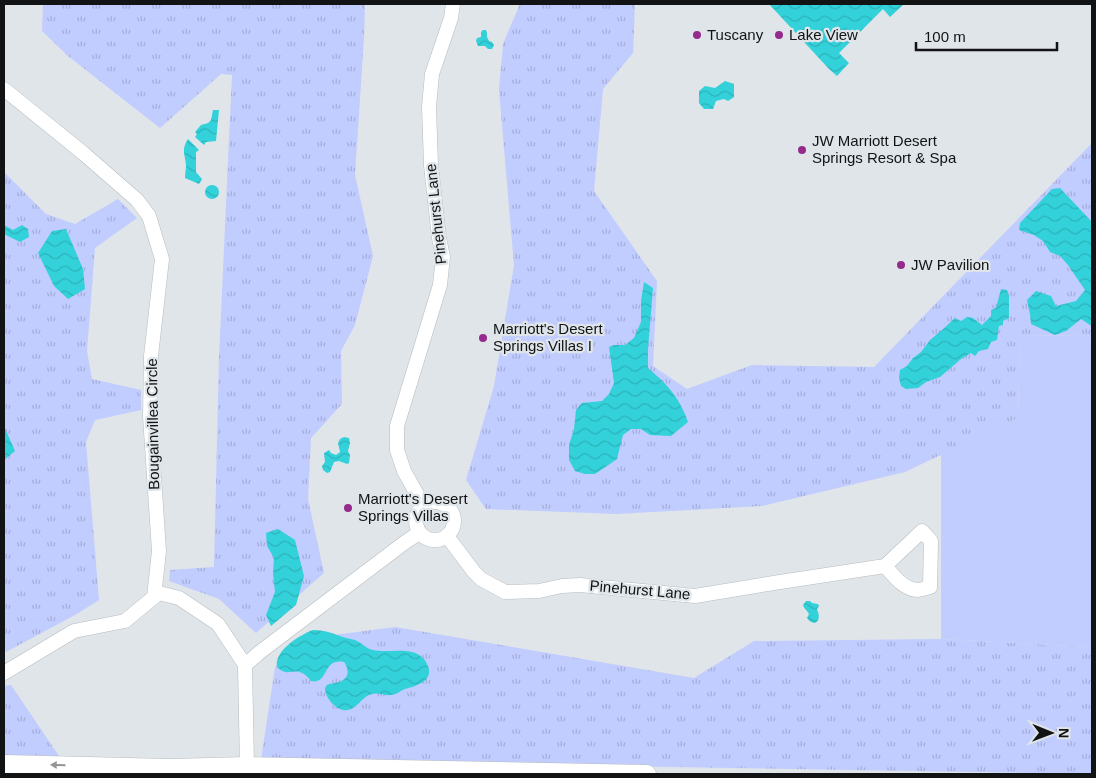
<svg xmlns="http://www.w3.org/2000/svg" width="1096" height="778" viewBox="0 0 1096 778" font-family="Arial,sans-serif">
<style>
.grass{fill:url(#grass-tufts)}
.park{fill:#c1ccff}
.water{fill:url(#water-waves)}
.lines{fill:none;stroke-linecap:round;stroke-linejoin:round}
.minor-casing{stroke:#b6bcc0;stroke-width:15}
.major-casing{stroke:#b6bcc0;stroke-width:19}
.minor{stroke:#fff;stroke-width:14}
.major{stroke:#fff;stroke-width:18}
.oneway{fill:#949595}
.poi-dot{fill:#952b8d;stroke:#dfe5e9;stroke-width:2}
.labels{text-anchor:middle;stroke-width:4.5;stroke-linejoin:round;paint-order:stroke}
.poi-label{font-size:15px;fill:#111314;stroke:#dfe5e9;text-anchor:start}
.street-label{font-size:15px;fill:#111314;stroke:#dfe5e9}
</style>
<defs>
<pattern id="grass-tufts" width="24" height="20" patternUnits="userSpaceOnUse" patternTransform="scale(1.25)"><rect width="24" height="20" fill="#c1ccff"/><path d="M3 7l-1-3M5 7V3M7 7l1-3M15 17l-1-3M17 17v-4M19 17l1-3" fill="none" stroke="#a5aeda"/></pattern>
<pattern id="water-waves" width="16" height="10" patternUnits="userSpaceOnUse" patternTransform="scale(1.25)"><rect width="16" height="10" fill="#33d1da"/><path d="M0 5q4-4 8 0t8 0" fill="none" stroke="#2cb3ba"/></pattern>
</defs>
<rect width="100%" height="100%" fill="#dfe5e9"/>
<!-- grass -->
<g class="grass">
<polygon points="43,4 365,4 364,38 355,175 373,256 355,325 341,351 342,404 311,438 308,499 324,573 256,633 219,599 169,581 170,570 214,567 219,357 232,75 221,74 160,128 68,56 42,31"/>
<polygon points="520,4 635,4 633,53 603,89 594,191 657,281 653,366 687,389 752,365 874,367 1092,143 1092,339 1088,335 1020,336 1018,418 905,472 762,506 616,514 486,509 466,480 494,386 514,265 499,90 503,44"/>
<polygon points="4,172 46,214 75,224 118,199 137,218 95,248 87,351 92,379 141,390 141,410 95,420 86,442 99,600 75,615 6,652 4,649"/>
<polygon points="395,627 694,678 754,641 941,639 1092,647 1092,774 261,760 275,667 303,639"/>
<polygon points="11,685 59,756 4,755 4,686"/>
</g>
<!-- park -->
<polygon class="park" points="1088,335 1092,339 1092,647 941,639 941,454 1018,418 1020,336"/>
<!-- water -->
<g class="water">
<polygon points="769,4 904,4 890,17 883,9 839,53 849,63 837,76 829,69"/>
<polygon points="483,30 486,30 487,33 487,37 489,41 492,42 494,45 492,49 488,49 485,46 478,46 476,41 477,38 481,37 481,32"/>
<polygon points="725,81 734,84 734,97 728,101 724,99 716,101 713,109 704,109 699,103 699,91 705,86 715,88"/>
<polygon points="213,110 219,110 216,141 206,142 204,145 195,137 197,134 195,132 201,125 208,123 211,120"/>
<path d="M188,139L199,150L196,152V172L202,179L199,184L185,178C185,174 186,169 186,165C185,153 181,150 188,139Z"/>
<circle cx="212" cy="192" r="7"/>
<polygon points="1060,188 1092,222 1092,326 1090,325 1081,319 1066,331 1055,335 1031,324 1030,314 1027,300 1036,291 1051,296 1056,306 1076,301 1085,290 1068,265 1060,256 1050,252 1043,241 1034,235 1019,230 1020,223 1052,189"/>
<polygon points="4,225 13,230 22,225 28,229 29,237 20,242 4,234"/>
<polygon points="66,229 83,269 85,289 68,299 54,286 38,253 52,231"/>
<path d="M644,282L653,288L648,349V368C667,384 680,398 688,422L671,436L650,435L641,429H631L623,435L617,459L607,466L595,474H585L575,471L569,460V445L574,429L576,410L582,403L602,401L609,394L614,383L609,347L614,345H625L634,338L641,322V301Z"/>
<polygon points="1001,289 1007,290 1009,296 1009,318 1003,321 1003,325 999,326 997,340 991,342 988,349 979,351 975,356 971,353 961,359 940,377 926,382 918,388 906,389 901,386 899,378 900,370 907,366 913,358 921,352 930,340 942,330 955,318 961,321 967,317 973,318 982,325 991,316 991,310 996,308"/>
<polygon points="4,426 15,451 4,460"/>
<polygon points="344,437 349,438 350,443 348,451 350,455 349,463 347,464 339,461 334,462 330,472 327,473 323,470 322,466 325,462 324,453 329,450 331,453 336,455 340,452 338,443 340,439"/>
<polygon points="278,529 295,540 304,576 296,605 271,626 266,615 275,592 273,573 274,558 267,546 266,533"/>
<path d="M806,601H810L812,603L818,604L819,606L817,609C818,612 820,617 818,620C815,626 809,621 807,618L809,614C807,610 804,609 803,605Z"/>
<path d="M313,630C327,630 333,634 346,638C350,639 353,639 357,641C363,644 367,649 373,650C391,654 419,643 428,666C434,682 415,686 405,689C400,691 396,695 391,695C384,696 379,692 372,694C360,697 357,712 343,710C334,708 325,697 325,688C326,687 326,686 327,685C330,683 333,684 335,683C348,681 351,672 344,662C322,658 329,685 311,681C296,662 290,680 277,667C274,651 299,635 313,630Z"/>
</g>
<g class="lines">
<!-- minor casing -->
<g class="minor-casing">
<g id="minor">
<polyline points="4,89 83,153 137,200 149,216 162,259 151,356 150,416 159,551 154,597 125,621 74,631 4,673"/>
<circle cx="435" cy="521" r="19"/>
<polyline points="423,505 404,471 397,450 397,426 440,285 443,257 439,238 431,165 429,107 432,74 451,18 453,4"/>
<path d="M447,536L474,572L481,579L505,592L539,591L562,586L580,585L695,596L780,582L885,566C894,576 904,590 918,590C922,590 926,588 930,587L931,541L922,531L885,566"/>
<polyline points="154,597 159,593 179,598 218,624 245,665"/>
<polyline points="247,766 245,665 260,652 404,543 419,533"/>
</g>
</g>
<!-- major casing -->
<g class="major-casing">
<polyline id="major" points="4,764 170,768 247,766 647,774"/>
</g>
<!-- minor -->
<use href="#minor" class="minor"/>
<!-- major -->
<use href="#major" class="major"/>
</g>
<!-- one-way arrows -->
<defs><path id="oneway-solid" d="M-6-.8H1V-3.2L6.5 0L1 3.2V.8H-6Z" transform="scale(1.25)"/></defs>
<use class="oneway" href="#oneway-solid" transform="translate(58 765) rotate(-179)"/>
<!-- markers -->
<g class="poi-dot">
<circle cx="697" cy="35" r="5"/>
<circle cx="779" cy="35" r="5"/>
<circle cx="802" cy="150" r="5"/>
<circle cx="901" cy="265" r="5"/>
<circle cx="483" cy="338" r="5"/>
<circle cx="348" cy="508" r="5"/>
</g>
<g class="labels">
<!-- poi labels -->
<g class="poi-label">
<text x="707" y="40">Tuscany</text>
<text x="789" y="40">Lake View</text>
<text x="812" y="146">JW Marriott Desert<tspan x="812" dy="17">Springs Resort &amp; Spa</tspan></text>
<text x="911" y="270">JW Pavilion</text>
<text x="493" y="334">Marriott's Desert<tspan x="493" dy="17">Springs Villas I</tspan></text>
<text x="358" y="504">Marriott's Desert<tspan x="358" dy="17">Springs Villas</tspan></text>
</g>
<!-- street labels -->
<g class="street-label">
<text transform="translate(436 214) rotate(-96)" y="5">Pinehurst Lane</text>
<text transform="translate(153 424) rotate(-91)" y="5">Bougainvillea Circle</text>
<text transform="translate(640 590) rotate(5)" y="5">Pinehurst Lane</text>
</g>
</g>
<!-- border -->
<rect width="1096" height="778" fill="none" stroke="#111314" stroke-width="10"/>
<!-- north arrow -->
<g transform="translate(1051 733) rotate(91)" stroke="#dfe5e9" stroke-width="4" paint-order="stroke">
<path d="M0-4L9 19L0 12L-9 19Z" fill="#111314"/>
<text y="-8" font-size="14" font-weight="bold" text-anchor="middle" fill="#111314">N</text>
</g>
<!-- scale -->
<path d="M916 42v8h141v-8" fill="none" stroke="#111314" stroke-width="2.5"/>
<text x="924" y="42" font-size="15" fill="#111314" stroke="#dfe5e9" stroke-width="4" paint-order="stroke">100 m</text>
</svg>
